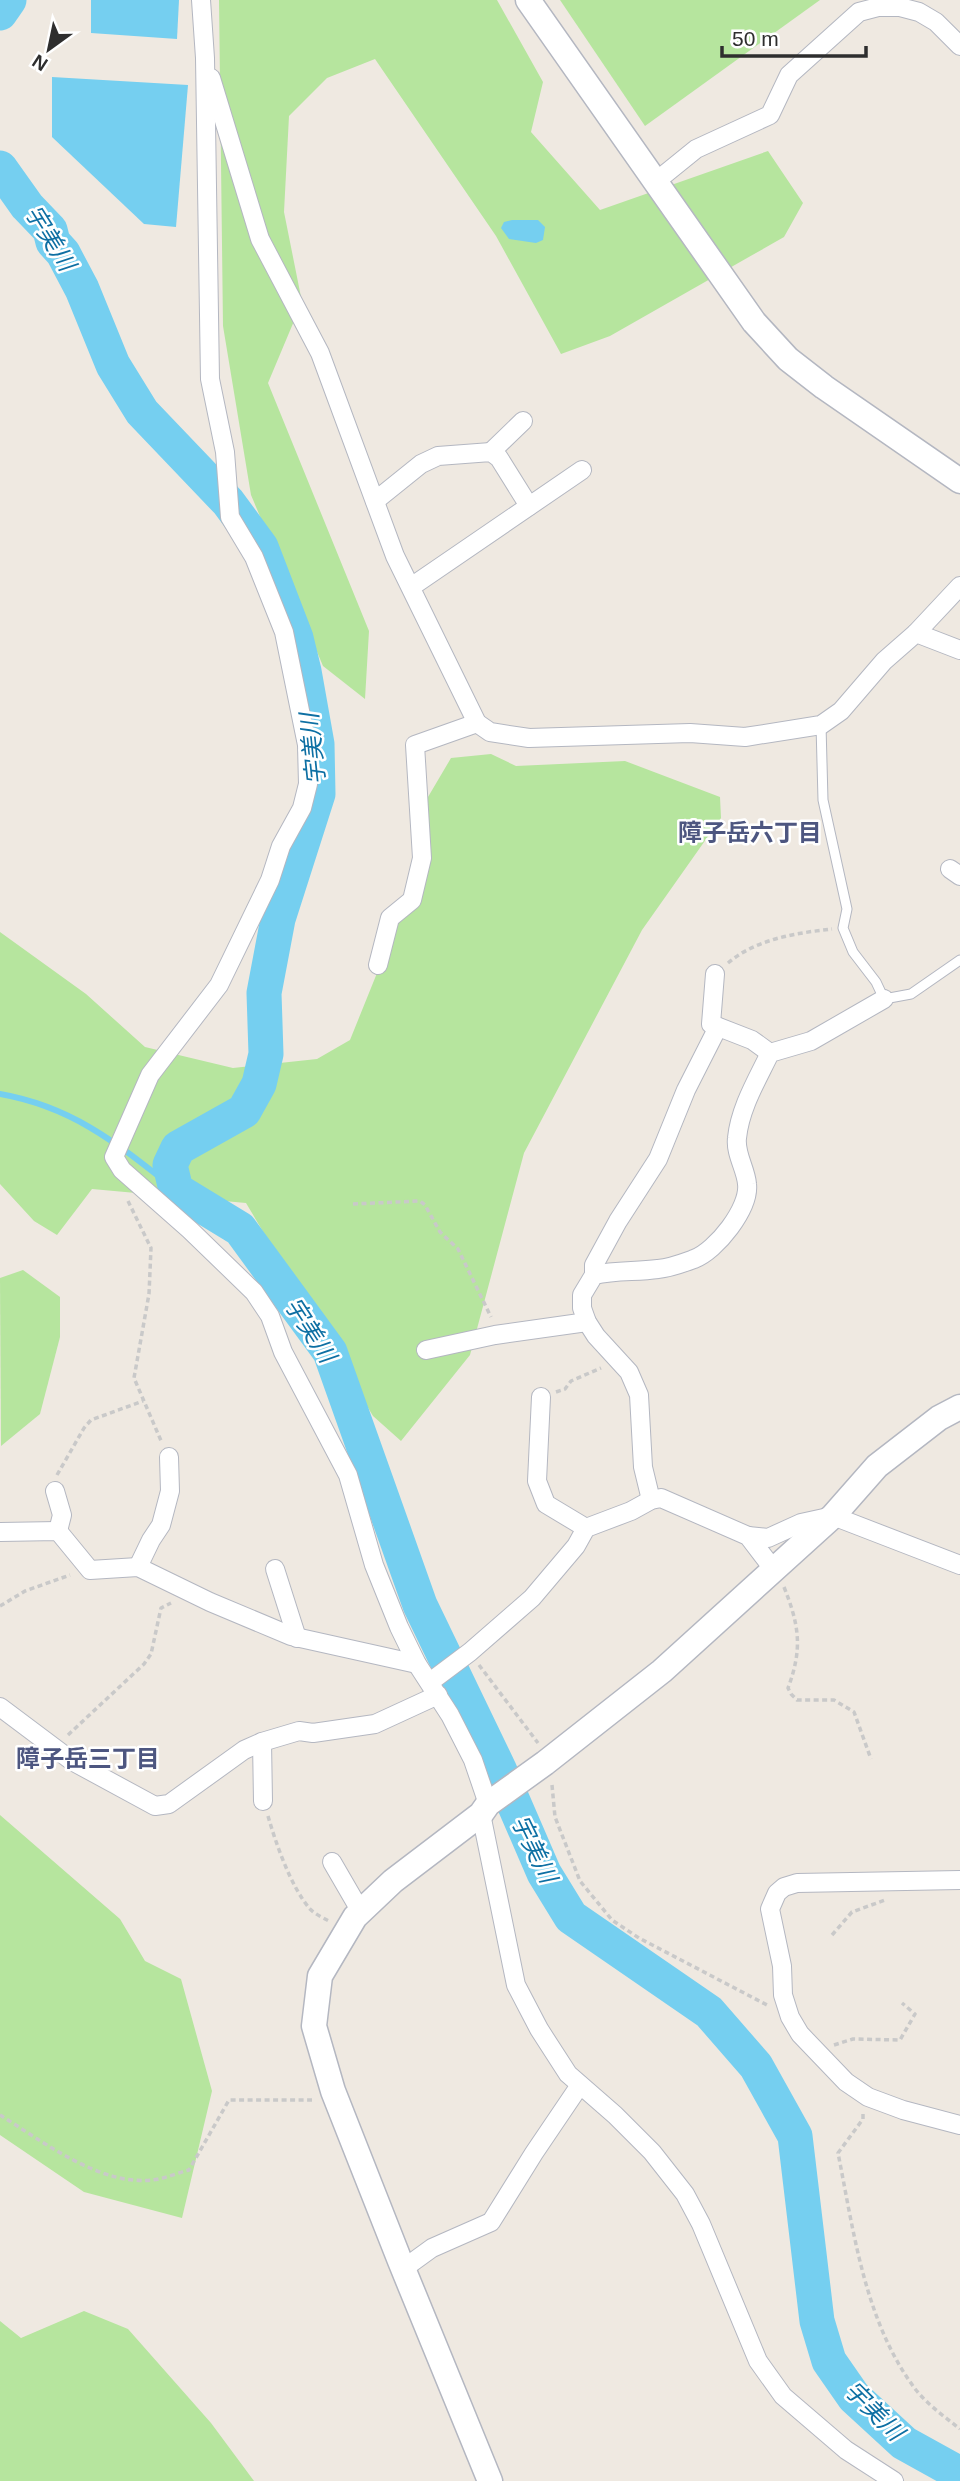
<svg xmlns="http://www.w3.org/2000/svg" width="960" height="2481" viewBox="0 0 960 2481" font-family="Arial,'Noto Sans JP',sans-serif">
<style>
.green{fill:#b6e59e}
.water{fill:#75cff0}
.lines{fill:none;stroke-linecap:round;stroke-linejoin:round}
.stream{stroke:#75cff0;stroke-width:6}
.river{stroke:#75cff0;stroke-width:35}
.lane-casing{stroke:#b4b7c1;stroke-width:11}
.street-casing{stroke:#b4b7c1;stroke-width:20}
.secondary-casing{stroke:#b4b7c1;stroke-width:27}
.path{stroke:#c9c9c9;stroke-width:3.5;stroke-dasharray:5 3.5;stroke-linecap:butt}
.lane{stroke:#fff;stroke-width:9}
.street{stroke:#fff;stroke-width:18}
.secondary{stroke:#fff;stroke-width:24}
.labels{text-anchor:middle;stroke-width:5;stroke-linejoin:round;paint-order:stroke}
.water-label{font-size:24px;font-style:italic;fill:#0d6fa3;stroke:#fff}
.neighbourhood-label{font-size:24px;font-weight:bold;fill:#4d5680;stroke:#fff}
</style>
<rect width="100%" height="100%" fill="#efe9e1"/>
<!-- green -->
<g class="green">
<polygon points="219,0 497,0 543,82 531,132 600,210 768,151 803,203 784,237 610,336 561,354 496,236 375,59 327,78 289,116 284,212 302,302 268,383 369,631 365,699 323,666 251,495 223,326"/>
<polygon points="560,0 820,0 645,126"/>
<polygon points="491,754 516,766 625,761 720,797 721,818 642,930 524,1153 470,1355 401,1441 373,1416 246,1203 92,1189 57,1235 34,1221 0,1184 0,932 86,994 145,1047 233,1068 317,1059 350,1040 419,869 428,797 451,758"/>
<polygon points="23,1270 60,1297 60,1337 40,1414 1,1446 0,1278"/>
<polygon points="0,1815 120,1919 145,1961 181,1979 212,2091 182,2218 84,2192 0,2135"/>
<polygon points="84,2311 128,2329 211,2423 254,2481 0,2481 0,2321 21,2338"/>
</g>
<!-- water -->
<g class="water">
<polygon points="91,0 179,0 177,39 91,33"/>
<polygon points="52,77 188,85 176,227 144,224 52,137"/>
<polygon points="512,220 538,220 545,227 543,240 536,243 509,239 501,228 504,222"/>
</g>
<g class="lines">
<!-- stream -->
<path class="stream" d="M0,1094C74,1107 119,1145 176,1190"/>
<!-- river -->
<g class="river">
<polyline points="0,13 9,0"/>
<polyline points="0,168 27,206 50,230 53,242 63,253 82,289 113,365 142,412 228,502 261,547 296,638 304,671 317,744 318,794 278,919 264,993 266,1054 259,1084 244,1111 178,1148 170,1165 176,1190 240,1229 330,1352 420,1605 499,1769 544,1873 571,1917 709,2012 756,2066 795,2136 817,2321 829,2361 854,2397 904,2443 960,2474"/>
</g>
<!-- lane casing -->
<g class="lane-casing">
<polyline id="lane" points="821,725 823,800 847,909 843,928 853,952 876,982 884,999 911,994 960,960"/>
</g>
<!-- street casing -->
<g class="street-casing">
<g id="street">
<polyline points="201,0 205,58 210,379 225,452 230,517 254,557 284,632 307,745 308,784 302,808 281,846 270,880 219,985 150,1075 114,1157 122,1170 190,1230 254,1292 270,1316 283,1352 348,1475 374,1565 399,1627 417,1664 450,1715 473,1760 488,1804"/>
<polyline points="211,78 260,239 320,353 395,556 477,723 490,732 529,738 690,733 745,737 821,725 841,711 884,661 916,633 960,650"/>
<polyline points="654,183 696,149 770,115 789,75 859,12 878,7 900,7 919,12 936,22 960,46"/>
<polyline points="491,452 523,421"/>
<polyline points="375,501 421,464 438,456 491,452 499,458 529,506"/>
<polyline points="411,587 582,470"/>
<polyline points="916,633 960,586"/>
<polyline points="950,869 960,876"/>
<polyline points="378,965 390,918 412,900 422,858 415,745 477,723"/>
<polyline points="715,974 711,1024 752,1040 770,1053"/>
<polyline points="594,1275 594,1265 618,1221 658,1159 686,1090 718,1027"/>
<polyline points="426,1350 495,1335 587,1322"/>
<polyline points="541,1397 537,1481 546,1504 586,1528"/>
<polyline points="55,1491 62,1515 58,1531"/>
<path d="M651,1500L643,1467L639,1395L629,1372L596,1336L587,1322L582,1308V1295L594,1275C616,1270 636,1272 658,1269C670,1268 683,1263 694,1259C716,1251 750,1208 747,1184C746,1169 735,1154 737,1138C740,1108 757,1080 770,1053L811,1041L884,999"/>
<polyline points="0,1532 58,1531 90,1570 138,1567 210,1602 291,1636 417,1664"/>
<polyline points="748,1536 768,1538 801,1523 833,1516 960,1565"/>
<polyline points="138,1567 151,1540 161,1525 170,1491 169,1457"/>
<polyline points="275,1569 297,1638"/>
<polyline points="430,1682 470,1652 532,1598 576,1546 586,1528 631,1511 651,1500 661,1498 748,1536 774,1570"/>
<polyline points="0,1707 72,1761 155,1806 169,1804 244,1750 262,1742 299,1731 313,1733 375,1724 438,1695"/>
<polyline points="262,1742 263,1801"/>
<polyline points="481,1814 516,1985 539,2029 568,2074 615,2115 652,2152 685,2194 701,2224 758,2361 783,2396 846,2450 894,2481"/>
<polyline points="332,1862 361,1912"/>
<polyline points="960,1880 797,1883 784,1887 777,1893 770,1909 782,1966 783,1995 790,2017 800,2034 846,2082 868,2097 903,2110 960,2125"/>
<polyline points="403,2269 432,2248 491,2222 534,2153 580,2085"/>
</g>
</g>
<!-- secondary casing -->
<g class="secondary-casing">
<g id="secondary">
<polyline points="528,0 754,322 788,359 824,387 960,481"/>
<polyline points="490,2481 400,2261 333,2091 314,2026 320,1976 355,1917 393,1881 481,1814 488,1804 545,1763 662,1671 833,1516 877,1466 939,1418 960,1407"/>
</g>
</g>
<!-- path -->
<g class="path">
<path d="M728,963C756,939 796,933 832,929"/>
<polyline points="128,1201 151,1248 149,1294 134,1378 162,1443"/>
<polyline points="353,1204 420,1201 425,1205 440,1232 458,1249 491,1317"/>
<polyline points="556,1392 565,1389 571,1381 601,1368"/>
<polyline points="57,1475 84,1428 91,1420 143,1401"/>
<path d="M784,1587C799,1625 803,1648 788,1688L791,1694L797,1700H834L854,1712L871,1759"/>
<polyline points="0,1606 25,1591 70,1575"/>
<polyline points="479,1665 538,1743"/>
<polyline points="68,1735 144,1664 151,1654 161,1608 171,1603"/>
<polyline points="552,1785 555,1817 580,1881 612,1920 639,1938 767,2005"/>
<path d="M268,1816C276,1844 291,1887 310,1909C315,1914 323,1918 329,1921"/>
<polyline points="832,1935 852,1912 885,1900"/>
<polyline points="834,2045 853,2039 900,2040 915,2014 902,2003"/>
<path d="M863,2114V2119L838,2153C854,2233 865,2323 916,2390C928,2405 945,2417 960,2429"/>
<path d="M0,2115C42,2141 100,2186 152,2180C164,2179 177,2173 189,2170L229,2100H312"/>
</g>
<!-- lane -->
<use href="#lane" class="lane"/>
<!-- street -->
<use href="#street" class="street"/>
<!-- secondary -->
<use href="#secondary" class="secondary"/>
</g>
<g class="labels">
<!-- water labels -->
<g class="water-label">
<text transform="translate(50 238) rotate(58)" y="8">宇美川</text>
<text transform="translate(313 749) rotate(-96)" y="8">宇美川</text>
<text transform="translate(310 1330) rotate(57)" y="8">宇美川</text>
<text transform="translate(534 1849) rotate(64)" y="8">宇美川</text>
<text transform="translate(874 2411) rotate(45)" y="8">宇美川</text>
</g>
<!-- neighbourhood labels -->
<g class="neighbourhood-label">
<text x="750" y="841">障子岳六丁目</text>
<text x="88" y="1767">障子岳三丁目</text>
</g>
</g>
<!-- north arrow -->
<g transform="translate(49 49) rotate(213)" stroke="#ffffff" stroke-width="5" paint-order="stroke">
<path d="M0-5L12 26L0 18L-12 26Z" fill="#2e2e2e"/>
<text y="-10" font-size="19" font-weight="bold" text-anchor="middle" fill="#2e2e2e">N</text>
</g>
<!-- scale -->
<path d="M722 46v10h144v-10" fill="none" stroke="#2e2e2e" stroke-width="3.5"/>
<text x="732" y="46" font-size="21" fill="#2e2e2e" stroke="#ffffff" stroke-width="5" paint-order="stroke">50 m</text>
</svg>
